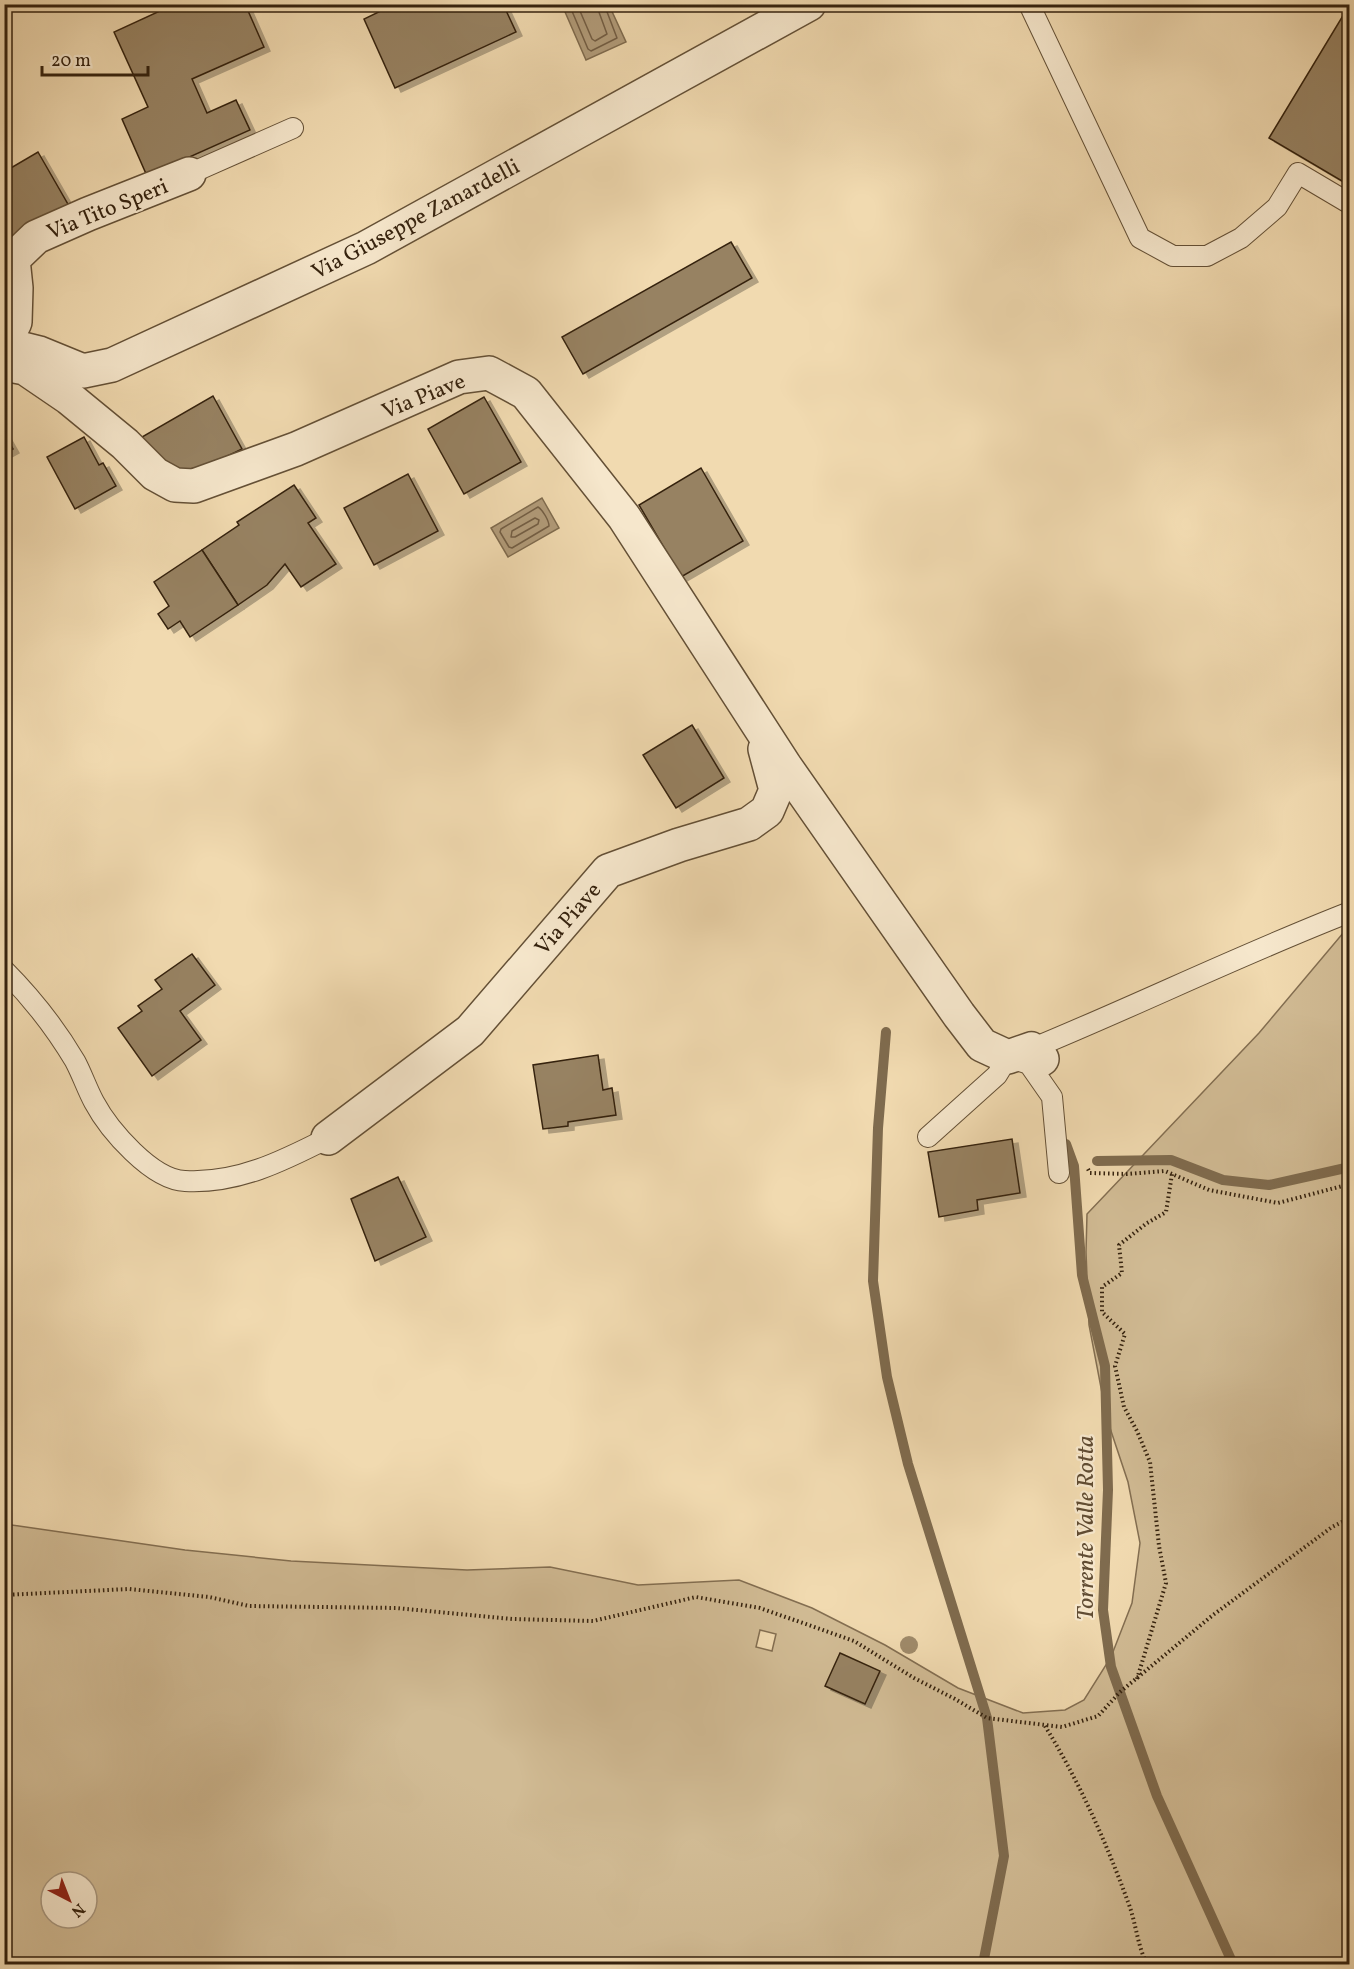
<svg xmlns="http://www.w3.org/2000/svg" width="1354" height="1969" viewBox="0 0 1354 1969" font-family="Vollkorn,serif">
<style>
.green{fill:#d1bb94;stroke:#836e51;stroke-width:1.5;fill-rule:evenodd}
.water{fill:#b19b79;stroke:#7f6b4e;stroke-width:1.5}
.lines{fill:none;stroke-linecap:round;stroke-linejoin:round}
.shore{stroke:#735e44;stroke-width:1.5}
.stream{stroke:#7f6b4e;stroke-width:10}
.building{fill:#978262;stroke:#35220e;stroke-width:1.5;filter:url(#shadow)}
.lane-casing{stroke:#645036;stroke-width:22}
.street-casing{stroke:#645036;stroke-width:36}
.path{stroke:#35220e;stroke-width:4;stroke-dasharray:1.5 3;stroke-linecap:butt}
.lane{stroke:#f6e7cc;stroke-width:20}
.street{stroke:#f6e7cc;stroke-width:33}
.tree{fill:#9f8a6a}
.labels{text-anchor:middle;stroke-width:4.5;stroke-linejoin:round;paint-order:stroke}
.street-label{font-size:22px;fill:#35220e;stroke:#f6e7cc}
.water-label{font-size:24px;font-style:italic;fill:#604c33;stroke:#f6e7cc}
</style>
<defs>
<filter id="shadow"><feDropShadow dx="6" dy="4" stdDeviation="0" flood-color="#0004"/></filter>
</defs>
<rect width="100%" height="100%" fill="#f1dab0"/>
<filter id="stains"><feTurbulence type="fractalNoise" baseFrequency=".00333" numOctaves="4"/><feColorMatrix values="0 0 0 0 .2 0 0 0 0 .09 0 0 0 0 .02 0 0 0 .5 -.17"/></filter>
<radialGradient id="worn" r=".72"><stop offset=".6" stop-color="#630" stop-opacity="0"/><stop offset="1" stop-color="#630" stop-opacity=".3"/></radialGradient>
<!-- green -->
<path class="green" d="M1349,926V1964H5V1524L185,1550L291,1561L467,1570L550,1567L638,1585L739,1580L812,1608L885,1645L958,1688L1023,1713L1065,1710L1084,1700L1111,1657L1132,1603L1140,1543L1128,1482L1107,1419L1089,1325L1086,1252L1087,1214L1259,1033ZM760,1630L776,1634L772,1651L756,1647ZM51,1882H87V1918H51Z"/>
<!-- water -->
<g class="water">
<polygon points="562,5 609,5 626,42 586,60"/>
<polygon points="542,498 559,528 508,557 491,528"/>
</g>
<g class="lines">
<!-- shore -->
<g class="shore">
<polyline points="569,4 588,49 591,51 617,38 604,4"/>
<polyline points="577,4 592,39 595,41 607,34 596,4"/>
<path d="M538,507C543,510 549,521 549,526L512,548L509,547L500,532L501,529Z"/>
<polygon points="535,518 539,520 538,524 515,537 511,537 512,531"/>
</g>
<!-- stream -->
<g class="stream">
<polyline points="886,1032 878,1128 873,1281 887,1377 908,1464 987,1718 1004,1856 983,1964"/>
<polyline points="1066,1144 1074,1166 1082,1275 1105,1366 1108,1490 1103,1610 1111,1667 1157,1796 1233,1964"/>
<polyline points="1097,1161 1171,1160 1223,1180 1269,1185 1350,1167"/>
</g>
</g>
<!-- building -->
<g class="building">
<polygon points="175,4 245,4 264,47 192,79 207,113 236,100 250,130 147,176 122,119 148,107 114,32"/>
<polygon points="395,4 503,4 516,32 395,88 364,19"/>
<polygon points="1350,4 1350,135 1345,143 1350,145 1350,179 1347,184 1269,138"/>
<polygon points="38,152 69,206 4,243 4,172"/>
<polygon points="731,242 752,278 583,374 562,337"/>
<polygon points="213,396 242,449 185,477 135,441"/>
<polygon points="484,397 521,462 464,494 428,429"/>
<polygon points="4,433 13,449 4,454"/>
<polygon points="84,437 99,465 103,463 116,486 75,509 47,457"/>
<polygon points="701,468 743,541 681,577 639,505"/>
<polygon points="408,474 438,531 374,565 344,508"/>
<polygon points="294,485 316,518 308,523 336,564 301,587 285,564 267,585 238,605 202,550 239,525 237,522"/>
<polygon points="202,550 238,605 190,637 180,621 168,629 158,614 169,606 154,582"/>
<polygon points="692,725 724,778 676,808 643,755"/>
<polygon points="192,954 215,985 180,1011 201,1040 152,1076 118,1028 142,1011 138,1006 162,989 155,980"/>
<polygon points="598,1055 603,1090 612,1088 616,1115 568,1122 568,1126 543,1129 533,1065"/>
<polygon points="1012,1139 1020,1193 977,1200 978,1210 939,1217 928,1152"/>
<polygon points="398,1177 426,1237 375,1261 351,1199"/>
<polygon points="840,1653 880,1671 865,1704 825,1686"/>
</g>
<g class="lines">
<!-- lane casing -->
<g class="lane-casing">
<g id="lane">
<polyline points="1029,4 1140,238 1173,256 1207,256 1241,238 1277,207 1298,173 1347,202"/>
<polyline points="189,174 293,128"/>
<path d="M4,970C30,996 56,1029 75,1061C82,1074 87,1089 94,1102C109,1130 152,1180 185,1181C237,1184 283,1161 328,1138"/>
<path d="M1031,1049C1138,1005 1242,954 1350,912"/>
<polyline points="928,1137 997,1075 1008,1057 1029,1064 1052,1097 1059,1173"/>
</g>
</g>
<!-- street casing -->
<g class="street-casing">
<g id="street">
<polyline points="4,344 15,322 16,288 13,259 36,237 88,214 189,174"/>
<polyline points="12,349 19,348 39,353 83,371 112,365 366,248 809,4"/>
<polyline points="4,364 25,368 69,398 125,444 155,474 175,485 194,486 296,449 459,377 489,373 526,393 624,517 785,766 959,1015 982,1045 1008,1057 1031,1049 1042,1059"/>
<polyline points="328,1138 470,1031 608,871 679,845 749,824 767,811 776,790 765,749"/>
</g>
</g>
<!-- path -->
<g class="path">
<polyline points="1088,1169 1090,1173 1127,1174 1165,1171 1209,1190 1278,1203 1350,1184"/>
<polyline points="4,1595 129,1589 209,1597 249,1606 396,1608 512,1619 593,1621 696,1597 760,1608 854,1641 914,1678 955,1699 987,1718 1062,1727 1098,1716 1120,1692 1213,1615 1332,1527 1350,1518"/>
<polyline points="1137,1679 1166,1583 1159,1546 1150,1462 1137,1431 1124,1407 1115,1366 1125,1334 1102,1312 1102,1287 1122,1273 1119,1245 1147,1223 1166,1212 1172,1174"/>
<path d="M1045,1726C1079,1781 1106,1842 1128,1902C1136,1922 1137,1945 1147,1964"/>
</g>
<!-- lane -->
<use href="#lane" class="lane"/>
<!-- street -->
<use href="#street" class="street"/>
</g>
<!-- trees -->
<circle class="tree" cx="909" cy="1645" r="9"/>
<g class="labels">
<!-- street labels -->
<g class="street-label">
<text transform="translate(107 208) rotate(-22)" y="8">Via Tito Speri</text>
<text transform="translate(415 218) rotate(-28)" y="8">Via Giuseppe Zanardelli</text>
<text transform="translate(423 395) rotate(-22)" y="8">Via Piave</text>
<text transform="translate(567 918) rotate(-49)" y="8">Via Piave</text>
</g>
<!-- water labels -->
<g class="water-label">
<text transform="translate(1085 1528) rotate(-90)" y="8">Torrente Valle Rotta</text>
</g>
</g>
<!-- margin -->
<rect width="1354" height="1969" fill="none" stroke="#f1dab0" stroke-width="24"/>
<rect x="6" y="6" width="1342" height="1957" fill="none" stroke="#35220e" stroke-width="3"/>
<rect x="12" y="12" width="1330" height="1945" fill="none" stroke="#35220e" stroke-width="1.5"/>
<!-- north arrow -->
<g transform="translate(69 1900) rotate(138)"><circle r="28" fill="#f6e7cc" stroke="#a99880" stroke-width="1.5"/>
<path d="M0-4.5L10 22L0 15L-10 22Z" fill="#8f2418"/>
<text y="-9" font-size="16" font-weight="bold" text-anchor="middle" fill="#35220e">N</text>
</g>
<!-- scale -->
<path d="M42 66v9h106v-9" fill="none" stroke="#35220e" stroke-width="3"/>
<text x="51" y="66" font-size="18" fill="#35220e" stroke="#f6e7cc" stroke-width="4.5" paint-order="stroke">20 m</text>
<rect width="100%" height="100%" filter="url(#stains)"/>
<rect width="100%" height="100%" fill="url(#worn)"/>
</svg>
